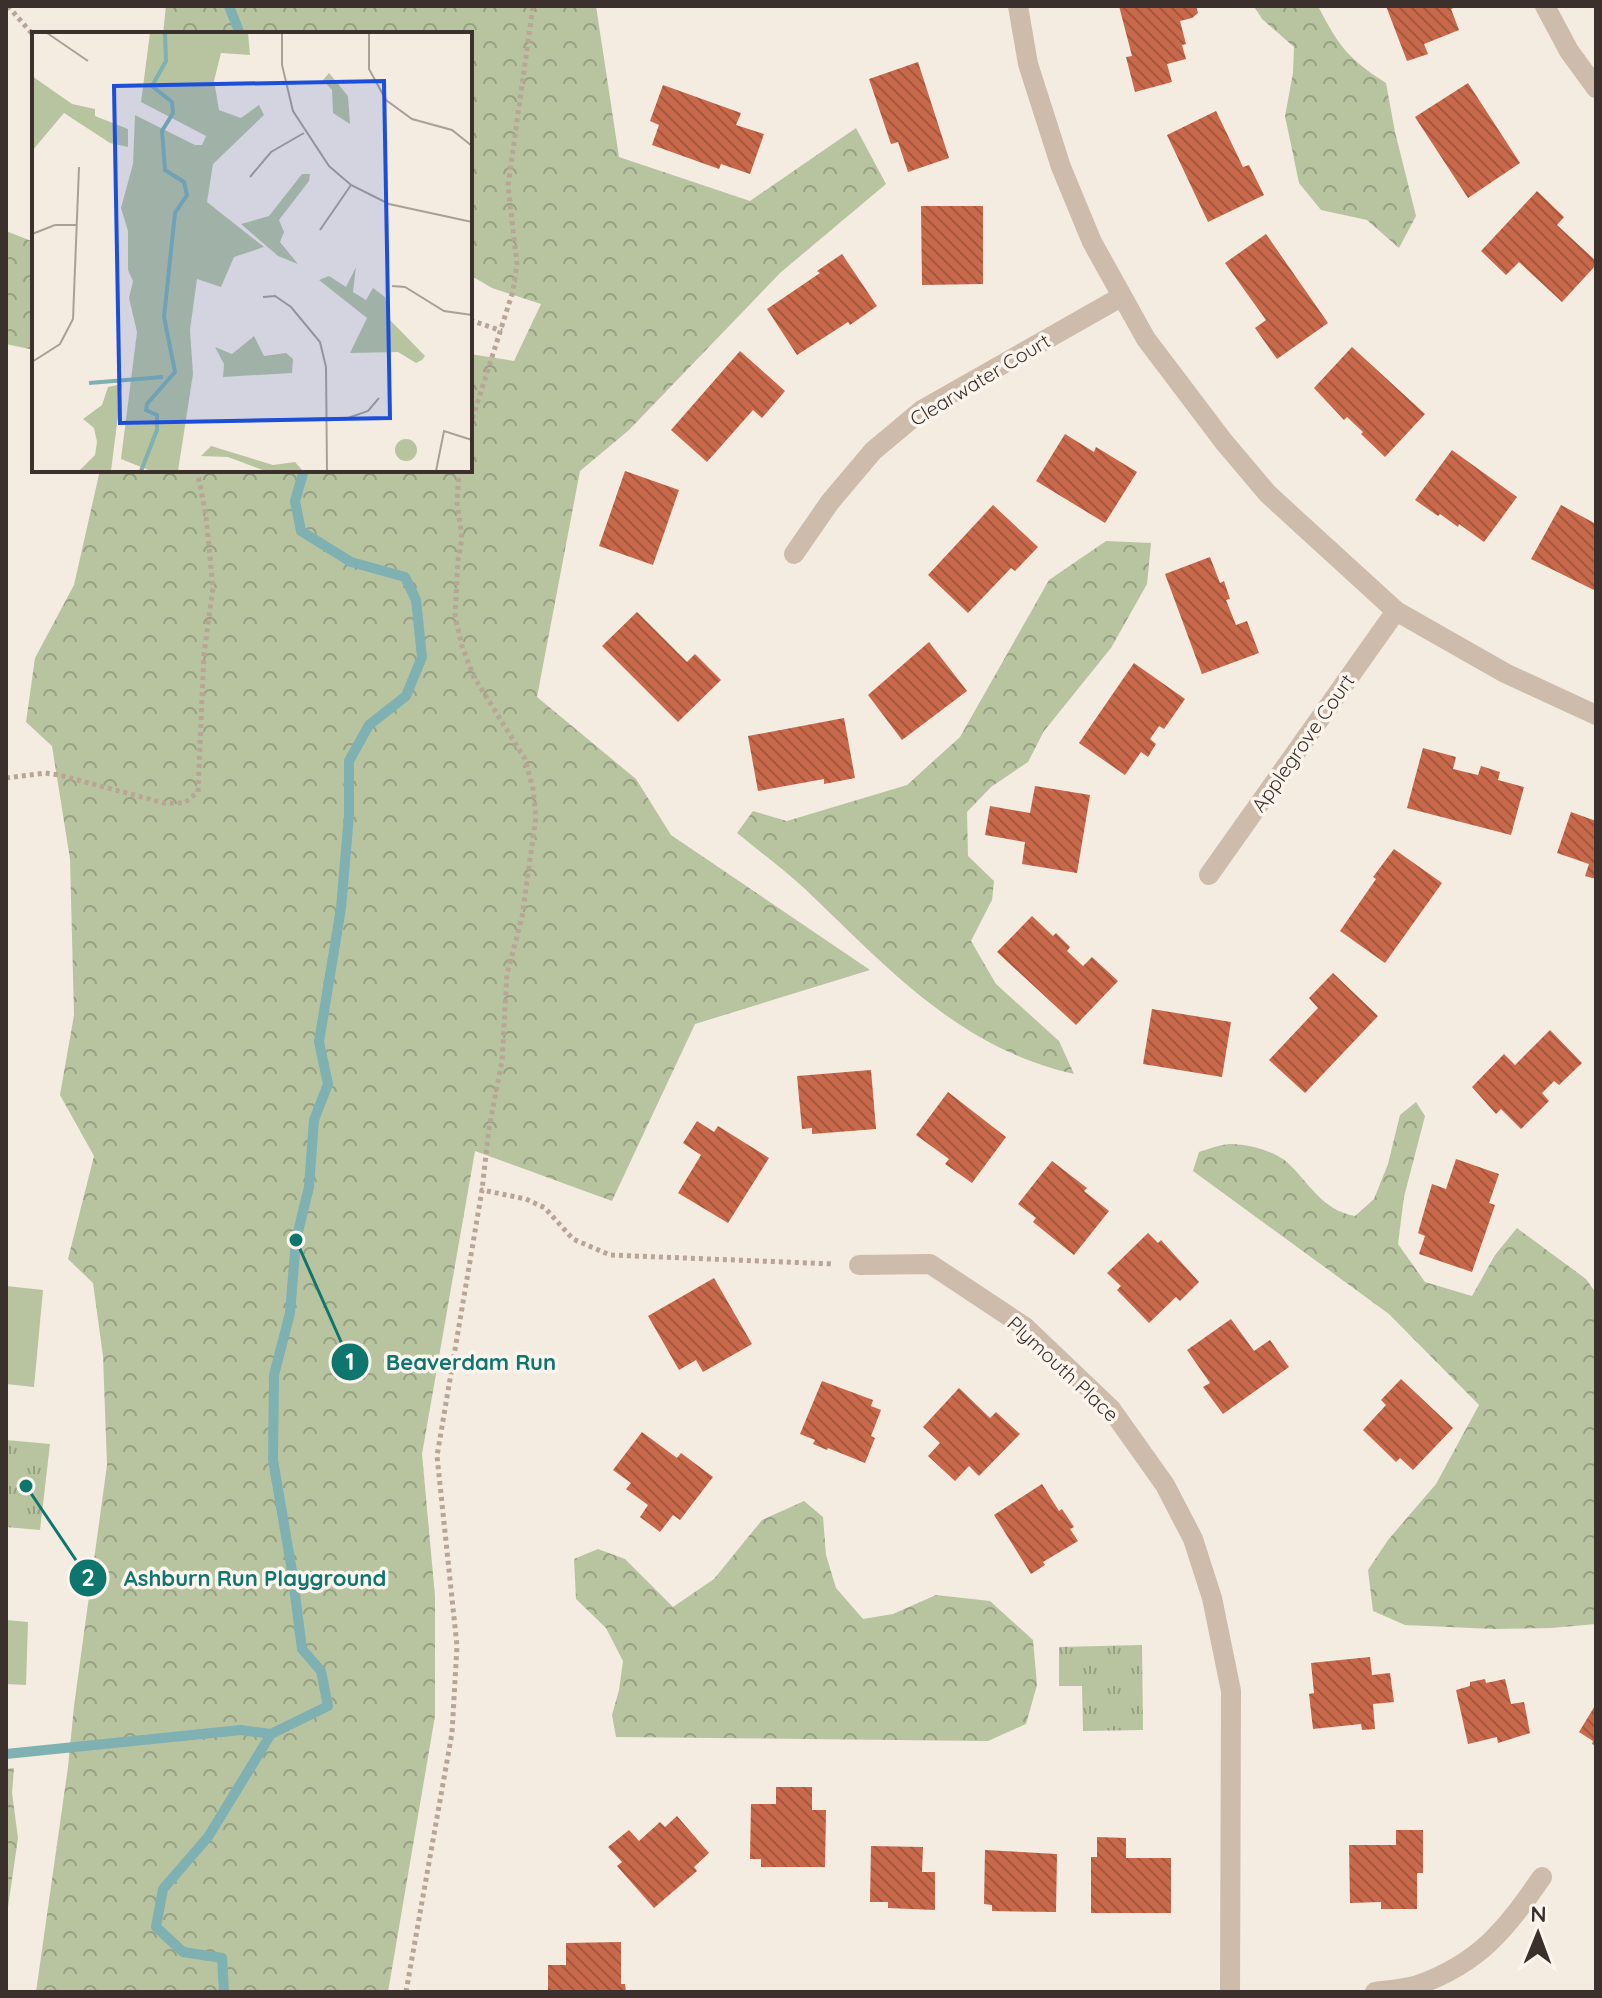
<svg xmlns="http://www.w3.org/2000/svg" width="1602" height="1998" viewBox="0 0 1602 1998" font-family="Quicksand,sans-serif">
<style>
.grass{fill:url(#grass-tufts)}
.forest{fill:url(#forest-crowns)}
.pitch{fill:#b8c4a0}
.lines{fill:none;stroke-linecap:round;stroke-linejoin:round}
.stream{stroke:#7fb0b2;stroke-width:10}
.building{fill:url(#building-back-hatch)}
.path{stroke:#b9a596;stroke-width:5;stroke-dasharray:4 4;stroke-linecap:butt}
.minor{stroke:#cdbbac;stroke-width:20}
.labels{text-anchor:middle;stroke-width:7;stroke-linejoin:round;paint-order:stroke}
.street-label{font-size:20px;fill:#3b302b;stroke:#fbf5ee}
.inset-river{fill:none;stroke:#7fb0b2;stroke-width:4}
.inset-road{fill:none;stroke:#aaa098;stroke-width:2}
.view{fill:#1d4ed8;fill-opacity:0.15;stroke:#1d4ed8;stroke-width:4}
.inset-edge{fill:none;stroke:#3b302b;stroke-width:4}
.leader{fill:none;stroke:#0f766e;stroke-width:3}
.callout-dot{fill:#0f766e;stroke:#fbf5ee;stroke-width:3}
.mark-label{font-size:24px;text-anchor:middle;font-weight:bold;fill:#fff}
.callout-label{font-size:22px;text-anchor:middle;font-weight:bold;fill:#0f766e;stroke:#fbf5ee;stroke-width:7;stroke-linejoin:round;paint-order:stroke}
</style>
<defs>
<pattern id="grass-tufts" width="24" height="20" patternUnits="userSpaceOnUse" patternTransform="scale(2)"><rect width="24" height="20" fill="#b8c4a0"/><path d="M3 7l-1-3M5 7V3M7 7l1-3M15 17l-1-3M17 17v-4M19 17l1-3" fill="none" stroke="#97a083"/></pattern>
<pattern id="forest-crowns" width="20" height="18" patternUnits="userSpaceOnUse" patternTransform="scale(2)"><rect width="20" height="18" fill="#b8c4a0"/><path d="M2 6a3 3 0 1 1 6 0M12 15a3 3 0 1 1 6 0" fill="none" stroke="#97a083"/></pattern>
<pattern id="building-back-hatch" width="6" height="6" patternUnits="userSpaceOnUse" patternTransform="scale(2)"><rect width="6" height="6" fill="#c8694b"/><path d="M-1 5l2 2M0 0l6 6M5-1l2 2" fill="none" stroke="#a4573f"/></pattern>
</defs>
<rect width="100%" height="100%" fill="#f4ebe1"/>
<!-- grass -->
<g class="grass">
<polygon points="6,1440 50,1444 40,1530 6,1527"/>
<polygon points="1142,1645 1143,1730 1083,1731 1082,1686 1059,1686 1059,1647"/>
</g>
<!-- forest -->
<g class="forest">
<polygon points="166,6 596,6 619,157 750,201 856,128 886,184 780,273 629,430 580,471 537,697 636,779 671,835 870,970 695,1024 612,1201 475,1151 422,1454 435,1596 435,1716 388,1992 36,1992 68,1767 74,1706 107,1465 103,1356 93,1283 68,1259 94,1156 60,1095 74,1015 70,859 52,746 26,722 35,658 74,585 100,470 470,470 470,354 514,361 541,304 492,288 470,275 470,34 163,34"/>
<path d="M1254,6H1318C1338,45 1348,59 1386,83L1395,132L1416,216L1399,248L1367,220L1321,210L1299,183L1285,116L1293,73L1294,47L1262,19Z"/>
<polygon points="6,231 34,242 34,350 6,344"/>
<path d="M1106,541L1151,543L1147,584L1111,648L1044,731L1028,762L991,787L967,812L968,856L994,881L992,900L971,941L996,984L1059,1041L1074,1074C958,1048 886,966 804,888C783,869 759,851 737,833L753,811L787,821L907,785L960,737L1049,580Z"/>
<path d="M1416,1102L1425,1116L1404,1197L1398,1244L1425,1282L1472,1296L1495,1255L1517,1228L1586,1279L1596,1293V1624L1551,1628L1494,1629L1405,1625L1373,1611L1368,1570L1388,1540L1436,1484L1479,1405L1389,1314L1193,1171L1199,1152C1208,1149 1219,1145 1229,1144C1246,1143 1275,1151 1288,1163C1310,1184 1322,1210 1355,1216L1374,1199L1388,1164L1400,1115Z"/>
<polygon points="804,1501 823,1517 826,1555 836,1588 863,1619 893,1614 936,1595 990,1601 1033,1640 1037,1685 1026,1724 988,1741 616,1737 612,1715 619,1690 623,1661 606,1628 576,1599 574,1559 598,1549 625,1559 673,1607 714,1579 762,1520"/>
<polygon points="14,1768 12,1793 18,1838 6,1921 6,1769"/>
</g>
<!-- pitch -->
<g class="pitch">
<polygon points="6,1286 43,1290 34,1387 6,1384"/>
<polygon points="6,1620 28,1622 26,1685 6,1684"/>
</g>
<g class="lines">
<!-- stream -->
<g class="stream">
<polyline points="229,6 240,34"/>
<polyline points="6,1754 241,1730 271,1734"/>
<polyline points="224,1992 222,1958 183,1952 156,1927 163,1889 208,1837 271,1734 328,1706 321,1671 302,1649 292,1571 273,1460 274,1375 290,1313 296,1240 309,1187 314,1120 328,1084 319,1042 341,908 349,815 349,761 369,725 406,696 422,657 416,600 405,577 351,562 301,531 295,501 304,470"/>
</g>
</g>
<!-- building -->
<g class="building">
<polygon points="1119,6 1196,6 1198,13 1192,18 1180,21 1186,44 1182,45 1186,59 1167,64 1172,82 1135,92 1126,57 1132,56"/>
<polygon points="1386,6 1458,6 1451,9 1459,30 1424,44 1428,54 1407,61"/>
<polygon points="918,62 949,158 908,172 898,142 891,144 869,79"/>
<polygon points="1468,83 1520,163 1468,198 1415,117"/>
<polygon points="663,85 741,113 736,125 764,134 750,174 721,164 719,169 652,145 659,125 650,121"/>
<polygon points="1216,111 1243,167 1249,165 1264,195 1208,222 1167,135"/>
<polygon points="1537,191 1564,217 1557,225 1596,261 1596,265 1562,302 1519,262 1506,275 1481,251"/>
<polygon points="921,206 983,206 983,284 922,285"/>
<polygon points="1266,234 1328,323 1277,359 1255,328 1266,320 1225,263"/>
<polygon points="842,254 877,306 850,325 848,322 797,355 767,309 820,273 817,271"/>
<polygon points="1352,347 1425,414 1385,457 1361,434 1363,432 1347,417 1344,420 1314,388"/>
<polygon points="740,351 785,391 762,418 753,410 707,462 671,430"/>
<polygon points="1065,434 1094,452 1096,447 1137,472 1105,523 1036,481"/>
<polygon points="1452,450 1517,497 1484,542 1459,524 1458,527 1440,514 1438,516 1415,500"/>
<polygon points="625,471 679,490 653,565 599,546"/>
<polygon points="993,505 1038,547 1015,571 1011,568 968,613 928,575"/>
<polygon points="1561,505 1596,524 1596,591 1531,559"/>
<polygon points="1210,557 1220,583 1224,581 1230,599 1226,600 1236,625 1247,621 1259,653 1202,674 1165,574"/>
<polygon points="637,612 687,662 695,654 721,680 678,722 602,646"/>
<polygon points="929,642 967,691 902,740 868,695"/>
<polygon points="1134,663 1185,699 1164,729 1159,726 1150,739 1156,744 1148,757 1141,752 1125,775 1079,743"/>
<polygon points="844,718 855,778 824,784 824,779 758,791 748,736"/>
<polygon points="1423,748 1456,757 1453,769 1478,775 1481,766 1500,772 1498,780 1524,787 1511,835 1407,808"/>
<polygon points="1035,786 1090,795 1077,873 1022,864 1025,842 985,835 990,806 1030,813"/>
<polygon points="1571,812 1596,821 1596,879 1585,876 1589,864 1557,853"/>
<polygon points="1394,849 1442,883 1385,963 1340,931 1376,879 1373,877"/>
<polygon points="1032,916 1053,936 1056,933 1070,947 1067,951 1083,966 1092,957 1118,981 1076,1025 997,952"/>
<polygon points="1333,973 1378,1016 1305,1093 1269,1060 1318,1008 1309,998"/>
<polygon points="1152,1009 1231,1022 1222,1077 1143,1064"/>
<polygon points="1550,1030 1582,1063 1559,1085 1554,1081 1542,1093 1549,1101 1521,1129 1501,1109 1496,1114 1472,1087 1504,1054 1515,1065"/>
<polygon points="871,1070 876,1129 812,1134 812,1128 802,1129 797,1076"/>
<polygon points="948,1092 1006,1137 972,1183 945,1164 949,1159 916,1135"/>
<polygon points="697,1121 714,1132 718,1126 769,1158 728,1223 678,1193 701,1155 683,1143"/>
<polygon points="1456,1159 1499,1174 1489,1203 1495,1205 1472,1272 1419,1254 1425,1236 1418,1233 1432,1184 1446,1189"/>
<polygon points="1052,1161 1087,1188 1084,1191 1109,1211 1074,1255 1033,1222 1036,1218 1018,1204"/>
<polygon points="1148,1233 1158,1243 1161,1240 1199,1282 1180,1301 1176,1297 1149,1323 1117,1290 1121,1286 1107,1273"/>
<polygon points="714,1278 752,1344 703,1372 696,1360 679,1370 648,1316"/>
<polygon points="1231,1319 1254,1351 1270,1340 1289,1367 1223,1414 1203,1387 1210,1383 1187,1350"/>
<polygon points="1401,1379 1453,1428 1413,1470 1400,1458 1396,1462 1363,1430 1386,1405 1381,1400"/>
<polygon points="822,1381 873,1400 871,1406 881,1410 871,1436 875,1438 865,1463 828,1448 827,1450 813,1444 815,1440 800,1434"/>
<polygon points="959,1388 990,1418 996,1412 1020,1434 979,1476 969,1466 955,1481 928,1456 940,1443 923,1427"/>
<polygon points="642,1432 677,1458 681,1453 713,1477 680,1520 673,1515 660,1532 640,1517 648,1505 626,1489 631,1483 613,1470"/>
<polygon points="1042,1484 1059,1511 1062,1509 1074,1527 1070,1529 1078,1541 1043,1562 1045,1565 1031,1574 994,1515"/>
<polygon points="1370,1657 1372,1675 1390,1673 1394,1702 1373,1704 1375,1729 1362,1730 1361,1724 1313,1729 1309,1694 1314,1693 1311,1663"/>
<polygon points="1485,1679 1486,1683 1505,1679 1511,1704 1524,1702 1530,1733 1498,1743 1497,1737 1468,1744 1456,1690 1470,1686 1470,1682"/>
<polygon points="1596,1704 1596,1746 1592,1744 1593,1741 1579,1732"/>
<polygon points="776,1787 812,1787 812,1810 826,1810 825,1867 761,1867 761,1859 750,1859 751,1804 776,1804"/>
<polygon points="677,1816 709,1853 694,1867 697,1871 654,1908 617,1866 622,1862 608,1847 629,1830 639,1841 660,1822 665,1827"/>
<polygon points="1396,1830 1423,1830 1423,1873 1417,1873 1417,1909 1381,1909 1381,1902 1350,1903 1349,1845 1396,1845"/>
<polygon points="1097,1837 1126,1838 1126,1858 1171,1858 1171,1913 1091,1913 1091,1857 1097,1857"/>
<polygon points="871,1846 923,1847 922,1872 935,1872 935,1910 888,1908 888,1902 870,1902"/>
<polygon points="985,1850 1057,1854 1056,1912 992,1911 992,1905 984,1904"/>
<polygon points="621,1942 621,1984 625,1984 626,1992 548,1992 548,1965 566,1965 566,1943"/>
</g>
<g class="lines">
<!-- path -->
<g class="path">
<polyline points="8,6 34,36"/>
<polyline points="470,320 502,331"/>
<polyline points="470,426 513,291 517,264 508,186 533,6"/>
<polyline points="459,470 457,502 462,538 458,560 455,616 462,646 474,677 525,759 533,789 536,817 522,917 507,974 502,1061 489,1128 482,1190"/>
<polyline points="6,778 45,773 59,775 164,803 184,803 198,792 204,653 213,588 206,516 197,470"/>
<polyline points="406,1992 452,1733 457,1646 437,1456 482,1190 526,1199 545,1208 573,1239 610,1255 834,1264"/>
</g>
<!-- minor -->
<g class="minor">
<polyline points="1018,6 1028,64 1061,167 1092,242 1146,339 1224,442 1268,494 1396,611 1505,673 1596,715"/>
<polyline points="1545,6 1569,51 1596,88"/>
<polyline points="794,554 830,502 873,451 922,410 1121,297"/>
<polyline points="1209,875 1396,611"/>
<polyline points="859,1265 930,1264 1025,1327 1111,1409 1165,1485 1193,1539 1212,1598 1231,1691 1230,1992"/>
<path d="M1375,1992C1389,1990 1405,1989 1418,1985C1480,1963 1506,1929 1542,1877"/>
</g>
</g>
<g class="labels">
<!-- street labels -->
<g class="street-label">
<text transform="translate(980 380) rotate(-31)" y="7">Clearwater Court</text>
<text transform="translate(1303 743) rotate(-55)" y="7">Applegrove Court</text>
<text transform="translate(1063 1369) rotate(43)" y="7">Plymouth Place</text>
</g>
</g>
<!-- overview -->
<g transform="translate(32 32)">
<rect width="440" height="440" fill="#f4ebe1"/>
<path d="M363 418a11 11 0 1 1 22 0a11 11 0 1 1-22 0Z" fill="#b8c4a0"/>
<path d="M118,1H216L218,23L189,21L182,49L187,78L209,86L227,73L232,83L181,132L175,170L232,215L202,225L189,255L165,247L158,298L161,342L146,439H119L89,427L105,300L97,266L101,249L96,238V199L89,176L101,132L103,83L163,113H170L174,104L109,70ZM297,41L316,64L318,92L301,81L300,58L291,48ZM0,44L40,72L63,77V84L96,97V115L78,111L32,81L0,119ZM270,142H278L277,149L247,188L252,200L248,210L266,232L246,224L209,192L237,184ZM324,235L321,260L334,268L341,256L353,265L358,288L393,324L390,328L384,331L366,320L318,321L335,286L287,248L297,244L314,255ZM222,304L232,324L254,321L261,327L260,341L191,345L192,332L183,315L200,322ZM90,352L79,439H47L63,423L65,410L62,396L51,387L70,373L76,355ZM179,414L241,433L263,430L271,439H233L196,425L169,424Z" fill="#b8c4a0"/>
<path class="inset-river" d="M57,351L131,345M109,439L125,398V383L114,378L115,372L143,340L132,285L143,181L155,163L152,150L133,138L130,99L141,81L140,70L120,54L134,29L133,1"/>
<path class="inset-road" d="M15,1L56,29M250,1V33L261,79L297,134L319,153L357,172L440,190M337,1V37L354,68L380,87L420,98L440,114M218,145L239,120L272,101M288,198L319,153M0,202L23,193H45M360,254L373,255L412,279L440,283M231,265L243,264L259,275L288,310L294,335L295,439M0,330L28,312L41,287L47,135M215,388L316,386L336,379L347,366M404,439L412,399L440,408"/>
<path class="view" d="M352,49L358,386L88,391L82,54Z"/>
<rect width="440" height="440" class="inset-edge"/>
</g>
<!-- callouts -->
<path class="leader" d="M296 1240L350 1362M26 1486L88 1578"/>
<g class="callout-dot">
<circle cx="296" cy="1240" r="8"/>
<circle cx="26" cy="1486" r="8"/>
<circle cx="350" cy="1362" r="20"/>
<circle cx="88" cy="1578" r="20"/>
</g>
<g class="mark-label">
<text x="350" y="1370">1</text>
<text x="88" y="1586">2</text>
</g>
<g class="callout-label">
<text x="471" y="1370">Beaverdam Run</text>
<text x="255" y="1586">Ashburn Run Playground</text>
</g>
<!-- border -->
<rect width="1602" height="1998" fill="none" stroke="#3b302b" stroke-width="16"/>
<!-- north arrow -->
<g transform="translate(1538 1934) rotate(1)" stroke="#fbf5ee" stroke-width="6" paint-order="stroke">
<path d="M0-6L14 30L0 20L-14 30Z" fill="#3b302b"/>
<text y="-12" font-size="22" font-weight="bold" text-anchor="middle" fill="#3b302b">N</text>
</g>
</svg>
